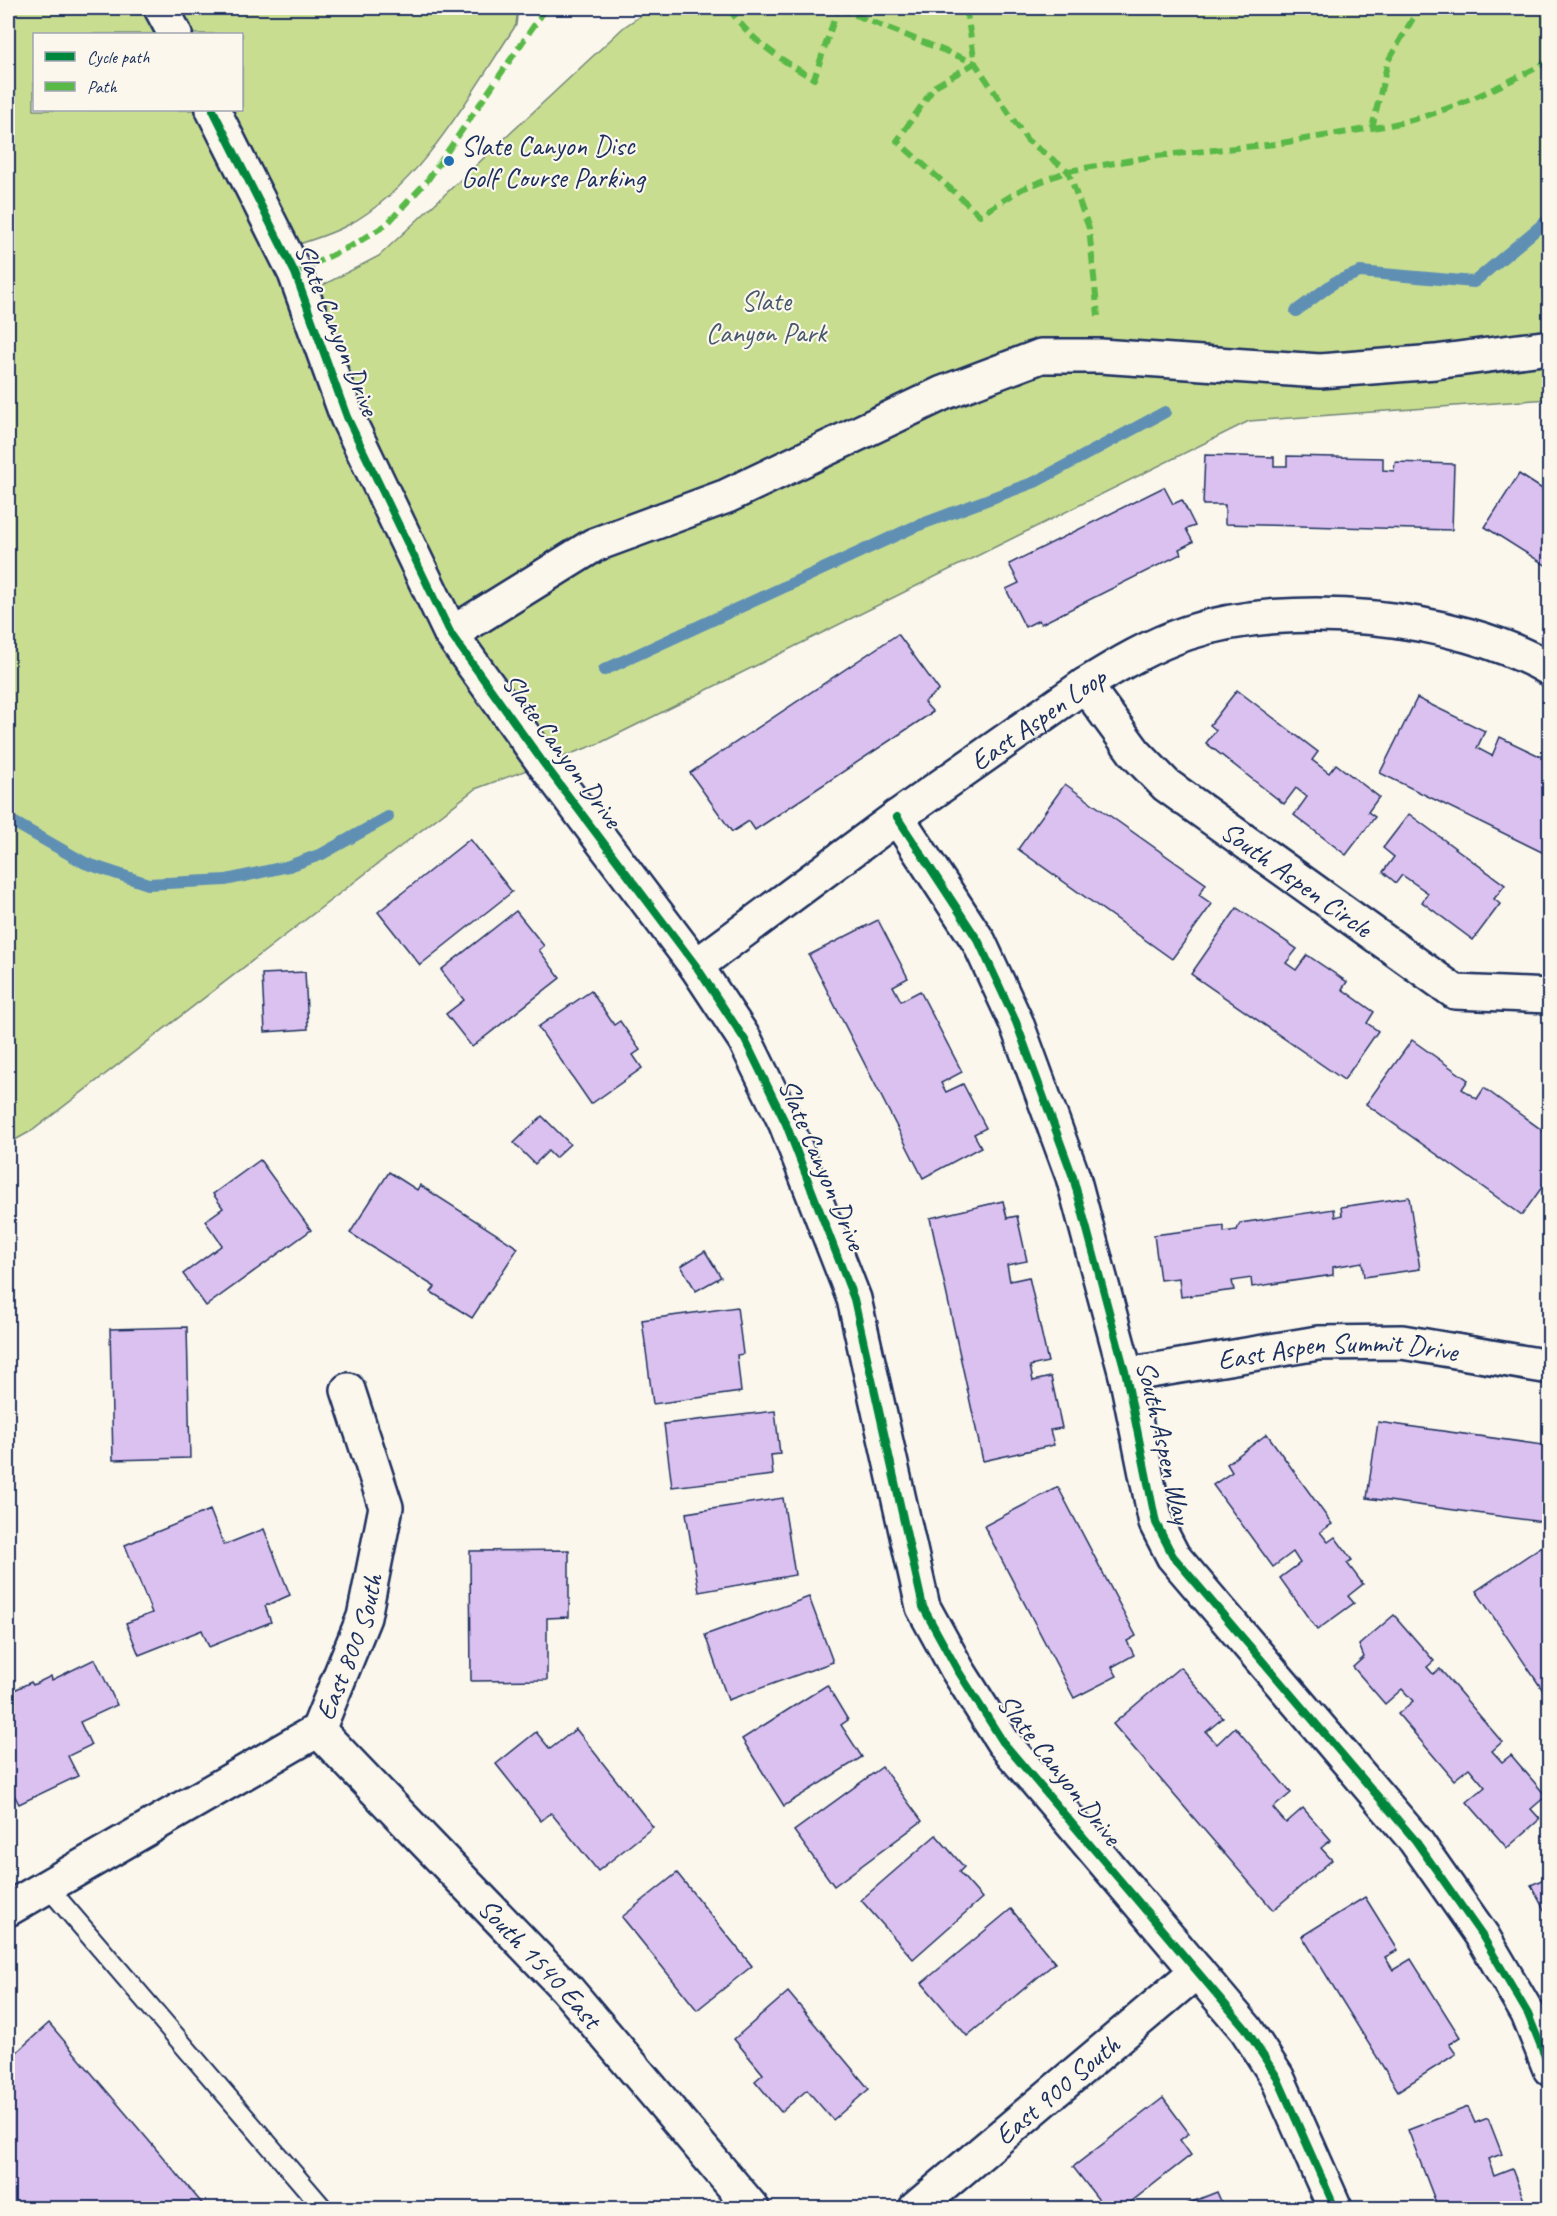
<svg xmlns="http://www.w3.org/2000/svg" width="1557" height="2216" viewBox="0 0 1557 2216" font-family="Caveat,sans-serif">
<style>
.green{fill:#c9dd91;stroke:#728678;stroke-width:1.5;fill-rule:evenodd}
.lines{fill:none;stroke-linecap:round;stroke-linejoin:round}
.stream{stroke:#5f90b4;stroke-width:12}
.building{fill:#dbc1f0;stroke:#1b2f5e;stroke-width:1.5}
.lane-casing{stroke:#1b2f5e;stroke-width:22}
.street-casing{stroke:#1b2f5e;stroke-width:38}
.secondary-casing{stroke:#1b2f5e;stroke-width:38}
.lane{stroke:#fbf7ec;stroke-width:18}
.street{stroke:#fbf7ec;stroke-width:33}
.secondary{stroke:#fbf7ec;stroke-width:33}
.quiet{stroke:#58b947;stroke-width:6;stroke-dasharray:12 6;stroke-linecap:butt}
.cycleway-casing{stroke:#fbf7ec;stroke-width:11}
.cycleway{stroke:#00873e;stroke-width:8}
.poi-dot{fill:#1f6fb2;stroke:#fbf7ec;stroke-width:2}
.labels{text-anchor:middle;stroke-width:4.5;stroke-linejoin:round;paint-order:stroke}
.poi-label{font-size:28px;fill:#1b2f5e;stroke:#fbf7ec;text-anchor:start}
.park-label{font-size:28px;fill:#465a6b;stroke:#fbf7ec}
.street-label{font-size:28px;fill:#1b2f5e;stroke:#fbf7ec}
</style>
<rect width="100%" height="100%" fill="#fbf7ec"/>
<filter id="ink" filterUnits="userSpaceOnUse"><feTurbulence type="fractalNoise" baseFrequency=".0167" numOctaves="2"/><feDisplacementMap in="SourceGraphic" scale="12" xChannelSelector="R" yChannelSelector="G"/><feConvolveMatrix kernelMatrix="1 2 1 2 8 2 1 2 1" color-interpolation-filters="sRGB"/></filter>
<g filter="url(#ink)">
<!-- green -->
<path class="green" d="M8,8H518L516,25C471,93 421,186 348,225C328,236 304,242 284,249L304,295L379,256L624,27L652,8H1549V399L1249,421L600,743L475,789L33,1130L8,1144ZM34,34H242V110H34Z"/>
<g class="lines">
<!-- stream -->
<g class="stream">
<polyline points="1296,311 1335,282 1360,272 1474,282 1550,218"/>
<polyline points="604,670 914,527 1035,482 1165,412"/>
<polyline points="8,819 85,863 148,884 226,880 289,866 322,854 388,817"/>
</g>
</g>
<!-- building -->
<g class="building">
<polygon points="1205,455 1274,457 1274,466 1287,466 1287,456 1383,458 1383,470 1394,471 1395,462 1454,464 1452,530 1225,524 1225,505 1203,505"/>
<polygon points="1519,474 1550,494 1550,568 1485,527"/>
<polygon points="1164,487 1173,504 1182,500 1195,526 1186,529 1193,542 1179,549 1181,554 1041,624 1039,620 1025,627 1006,589 1019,583 1009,564"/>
<polygon points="898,634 939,690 924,702 933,712 755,830 749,821 732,832 690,773"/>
<polygon points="1237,690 1318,752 1312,760 1329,773 1336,764 1379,797 1368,812 1375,817 1346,855 1294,815 1307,797 1296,788 1284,804 1206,743 1216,730 1210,725"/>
<polygon points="1417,698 1485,731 1477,748 1492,756 1500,737 1550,761 1550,856 1380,773"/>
<polygon points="1065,784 1206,884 1199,895 1212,904 1172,959 1018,849"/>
<polygon points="1409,814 1505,885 1494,899 1500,904 1473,940 1422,902 1428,893 1402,875 1396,883 1383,872 1394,857 1383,848"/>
<polygon points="470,839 512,892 420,965 378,912"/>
<polygon points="1237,908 1297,949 1286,963 1296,970 1307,955 1347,982 1342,989 1374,1012 1367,1023 1378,1031 1344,1080 1191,974"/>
<polygon points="516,911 544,946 539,950 560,978 472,1047 446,1014 464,1000 441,970"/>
<polygon points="878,920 908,978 893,986 901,1001 920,991 962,1072 941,1083 946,1092 963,1084 986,1128 974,1134 981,1147 923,1178 809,955"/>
<polygon points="305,972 308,1029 265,1032 262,974"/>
<polygon points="591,991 614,1025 620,1021 640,1050 633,1055 642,1068 591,1104 538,1027"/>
<polygon points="1412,1040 1468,1080 1462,1089 1477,1099 1484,1088 1550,1136 1550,1176 1522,1215 1366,1104"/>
<polygon points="542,1116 570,1144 555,1158 548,1151 535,1164 514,1143"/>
<polygon points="260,1160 311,1230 206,1306 183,1274 222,1245 205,1221 223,1208 213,1194"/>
<polygon points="389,1172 417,1190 420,1185 518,1248 472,1318 431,1292 435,1287 350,1233"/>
<polygon points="1409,1197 1420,1269 1364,1277 1362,1262 1333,1267 1333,1275 1252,1287 1251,1278 1232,1281 1234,1290 1181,1297 1179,1278 1160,1280 1154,1235 1224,1226 1224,1232 1237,1230 1240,1223 1334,1209 1335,1217 1342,1215 1341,1207"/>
<polygon points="1003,1201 1007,1218 1017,1216 1027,1261 1007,1265 1010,1281 1029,1277 1048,1362 1030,1366 1033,1381 1051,1377 1062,1428 1050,1430 1054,1445 983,1461 930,1218"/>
<polygon points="705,1251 721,1277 696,1291 681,1266"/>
<polygon points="737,1307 743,1354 737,1355 741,1392 653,1404 642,1320"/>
<polygon points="187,1327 190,1458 113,1460 110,1329"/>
<polygon points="775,1411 780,1454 771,1455 773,1475 672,1487 664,1424"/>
<polygon points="1378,1422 1550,1446 1550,1523 1367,1498"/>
<polygon points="1267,1434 1332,1524 1320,1532 1328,1542 1335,1537 1352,1560 1347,1563 1363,1584 1348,1596 1354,1603 1317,1630 1280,1578 1300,1563 1293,1552 1273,1567 1213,1485 1232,1472 1227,1464"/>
<polygon points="1058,1487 1136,1636 1127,1641 1134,1655 1112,1667 1117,1676 1074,1698 984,1526"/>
<polygon points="783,1498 795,1575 699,1592 686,1513"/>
<polygon points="210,1510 224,1545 264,1529 290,1595 265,1606 271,1622 209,1647 202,1630 139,1655 126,1623 152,1613 125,1545"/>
<polygon points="1542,1546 1550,1558 1550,1701 1476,1591"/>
<polygon points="569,1550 569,1617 547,1618 547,1680 471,1681 470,1551"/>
<polygon points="809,1597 833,1662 728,1700 705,1635"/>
<polygon points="1394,1615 1434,1661 1427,1667 1433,1674 1440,1669 1502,1742 1492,1751 1502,1762 1511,1755 1546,1796 1531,1809 1540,1819 1507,1848 1467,1802 1485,1787 1469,1768 1454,1780 1398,1714 1413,1701 1402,1689 1385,1704 1353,1667 1364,1657 1359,1645"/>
<polygon points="95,1659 117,1705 80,1722 91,1745 68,1756 78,1776 19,1804 12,1791 8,1793 8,1693 31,1682 33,1685 51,1676 52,1680"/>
<polygon points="1180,1667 1223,1718 1206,1732 1217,1744 1235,1727 1291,1793 1273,1808 1286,1823 1303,1808 1331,1840 1321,1848 1332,1860 1273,1910 1113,1724"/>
<polygon points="827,1685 848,1720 841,1725 862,1757 784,1806 742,1739"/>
<polygon points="576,1729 653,1827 598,1871 551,1813 541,1821 496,1764 536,1732 550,1749"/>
<polygon points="882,1767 922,1821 834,1886 794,1831"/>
<polygon points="936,1835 964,1867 959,1872 982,1898 913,1959 861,1900"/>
<polygon points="677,1873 752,1966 697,2010 622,1917"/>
<polygon points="1550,1876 1550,1921 1531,1885"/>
<polygon points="1365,1897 1398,1950 1385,1957 1393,1970 1411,1959 1460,2037 1449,2044 1456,2054 1398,2091 1302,1936"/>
<polygon points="1011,1909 1055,1963 967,2036 922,1983"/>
<polygon points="788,1992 869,2089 833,2120 807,2090 781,2112 755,2081 763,2074 734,2039"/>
<polygon points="49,2023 206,2208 8,2208 8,2060"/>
<polygon points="1163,2098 1189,2133 1180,2140 1191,2155 1123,2208 1105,2208 1073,2167"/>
<polygon points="1468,2107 1475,2123 1488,2118 1502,2154 1488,2159 1494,2176 1512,2169 1527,2208 1438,2208 1408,2130"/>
<polygon points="1217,2192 1224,2208 1177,2208"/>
</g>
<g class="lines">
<!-- lane casing -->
<g class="lane-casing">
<polyline id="lane" points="47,1886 323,2208"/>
</g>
<!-- street casing -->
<g class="street-casing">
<g id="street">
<polyline points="451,634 594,545 727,496 943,393 1041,356 1100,356 1320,371 1435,362 1550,347"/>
<path id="s1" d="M1085,685L1135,753L1166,785L1455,992L1550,996"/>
<polyline points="897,817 979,942 1016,1022 1073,1177 1126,1375 1156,1523 1173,1556 1415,1840 1483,1937 1528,2014 1550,2069"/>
<path id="s2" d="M696,966L897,817L1085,685C1117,665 1151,645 1187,633C1291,599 1455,614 1550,669"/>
<path id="s3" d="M1126,1375L1318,1343L1402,1342L1550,1367"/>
<path id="s4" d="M318,1730L566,1988L752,2208"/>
<path id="s5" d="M8,1909L318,1730L364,1617L386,1507L348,1390"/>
<path id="s6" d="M916,2208L1197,1971"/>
</g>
</g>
<!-- secondary casing -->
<g class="secondary-casing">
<g id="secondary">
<polyline points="161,8 175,34"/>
<polyline points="213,110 295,273 347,417 451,634 542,761 696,966 745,1040 786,1124 854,1299 923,1607 957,1669 1003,1742 1246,2029 1277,2077 1335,2208"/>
</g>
</g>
<!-- lane -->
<use href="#lane" class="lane"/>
<!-- street -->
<use href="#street" class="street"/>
<!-- secondary -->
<use href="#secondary" class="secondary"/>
<!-- quiet -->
<g class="quiet">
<path d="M729,8C748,39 783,61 814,79L838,8"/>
<polyline points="838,8 975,63 1027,140 1068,171 1089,228 1098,316"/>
<polyline points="966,8 975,63 935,86 897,141 980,215 1022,189 1068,171 1155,156 1275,144 1372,128 1388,61 1419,8"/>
<path d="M1372,128C1437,119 1492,90 1550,61"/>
<polyline points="295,273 355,244 386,225 427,181 546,8"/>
</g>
<!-- cycleway casing -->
<g class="cycleway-casing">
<g id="cycleway">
<polyline points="213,110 295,273 347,417 451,634 542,761 696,966 745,1040 786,1124 854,1299 923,1607 957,1669 1003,1742 1246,2029 1277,2077 1335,2208"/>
<polyline points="897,817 979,942 1016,1022 1073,1177 1126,1375 1156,1523 1173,1556 1415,1840 1483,1937 1528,2014 1550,2069"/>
</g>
</g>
<!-- cycleway -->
<use href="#cycleway" class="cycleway"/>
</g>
</g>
<!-- markers -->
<circle class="poi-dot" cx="449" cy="161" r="6"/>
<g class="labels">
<!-- poi labels -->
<g class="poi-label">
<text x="461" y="155">Slate Canyon Disc<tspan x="461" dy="32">Golf Course Parking</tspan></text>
</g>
<!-- park labels -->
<g class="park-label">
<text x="766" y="310">Slate<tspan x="766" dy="32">Canyon Park</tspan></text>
</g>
<!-- street labels -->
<g class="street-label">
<text transform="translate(338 329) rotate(68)" y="10">Slate Canyon Drive</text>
<text dy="10" stroke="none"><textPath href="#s2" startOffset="422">East Aspen Loop</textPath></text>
<text transform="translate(563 750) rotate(54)" y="10">Slate Canyon Drive</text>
<text dy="10" stroke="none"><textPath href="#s1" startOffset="290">South Aspen Circle</textPath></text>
<text transform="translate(823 1164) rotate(67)" y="10">Slate Canyon Drive</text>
<text dy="10" stroke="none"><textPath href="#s3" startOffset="214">East Aspen Summit Drive</textPath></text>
<text transform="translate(1165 1442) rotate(77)" y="10">South Aspen Way</text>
<text dy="10" stroke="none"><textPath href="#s5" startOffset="447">East 800 South</textPath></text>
<text transform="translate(1060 1769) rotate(52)" y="10">Slate Canyon Drive</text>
<text dy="10" stroke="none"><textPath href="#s4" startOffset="322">South 1540 East</textPath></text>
<text dy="10" stroke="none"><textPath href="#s6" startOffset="184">East 900 South</textPath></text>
</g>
</g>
<!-- margin -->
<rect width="1557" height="2216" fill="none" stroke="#fbf7ec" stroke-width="30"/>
<rect x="15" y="15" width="1527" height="2186" fill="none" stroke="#1b2f5e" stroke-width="2" filter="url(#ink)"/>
<!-- legend -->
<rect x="33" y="33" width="210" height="78" fill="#fbf7ec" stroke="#a1a7b3" stroke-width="1.5"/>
<rect x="45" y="52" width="30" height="9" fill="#00873e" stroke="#a1a7b3" stroke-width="1.5"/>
<text x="87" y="63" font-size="18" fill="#1b2f5e">Cycle path</text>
<rect x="45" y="82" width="30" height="9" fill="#58b947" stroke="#a1a7b3" stroke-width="1.5"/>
<text x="87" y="93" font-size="18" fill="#1b2f5e">Path</text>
</svg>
